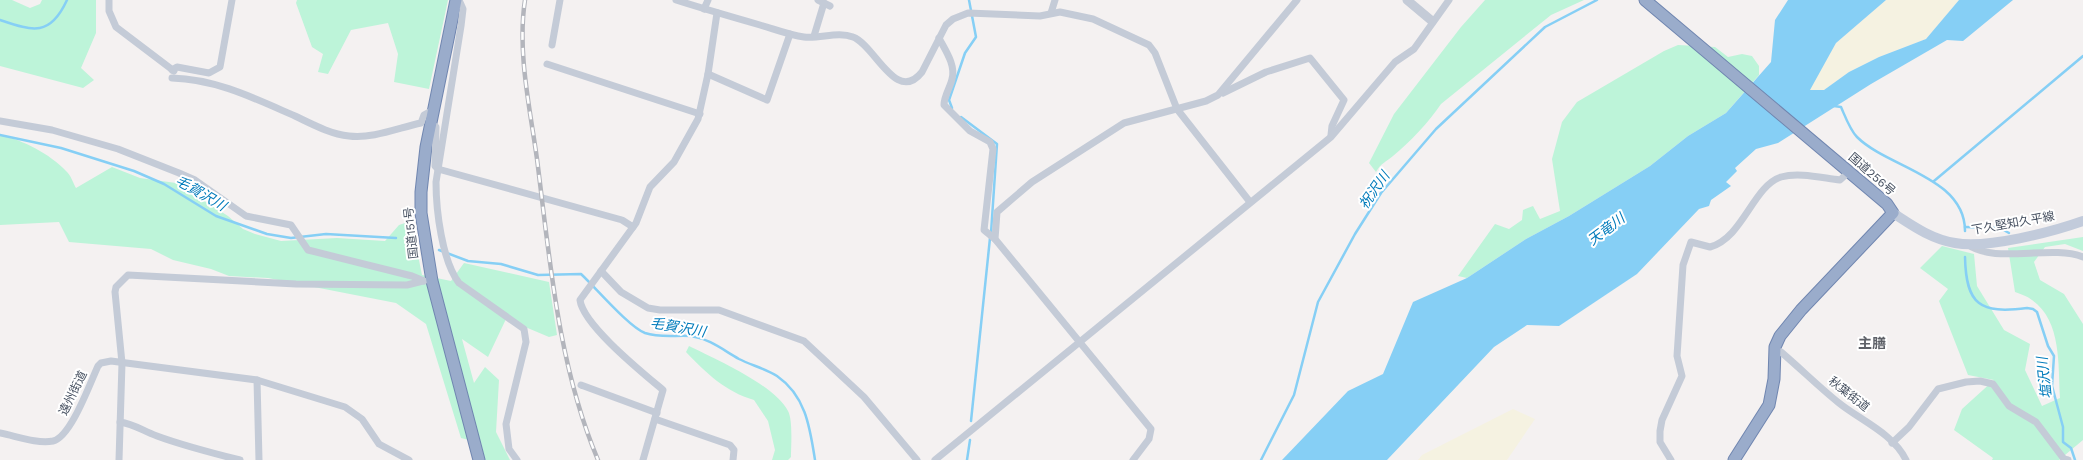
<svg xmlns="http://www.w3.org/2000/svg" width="2083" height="460" viewBox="0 0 2083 460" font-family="'Work Sans','Noto Sans JP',sans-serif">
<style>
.green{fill:#bdf4d9}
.sand{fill:#f5f2e1}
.water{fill:#86cff5}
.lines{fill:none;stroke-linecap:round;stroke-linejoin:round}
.stream{stroke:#86cff5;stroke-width:2.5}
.trunk-casing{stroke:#7086b0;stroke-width:13}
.minor{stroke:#c4cbd7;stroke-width:7}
.tertiary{stroke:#c4cbd7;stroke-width:9}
.secondary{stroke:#c2cbdb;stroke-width:10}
.trunk{stroke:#9aaccb;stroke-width:11}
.rail-casing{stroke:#b3b5bc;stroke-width:4.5}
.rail{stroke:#fff;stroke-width:2.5;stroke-dasharray:8;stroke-linecap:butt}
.labels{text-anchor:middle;stroke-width:4;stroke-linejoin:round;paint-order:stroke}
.street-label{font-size:12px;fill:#475161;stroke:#fff}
.water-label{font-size:14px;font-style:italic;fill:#007bbb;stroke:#fff}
.neighbourhood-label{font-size:14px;font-weight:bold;fill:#5d6067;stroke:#fff}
</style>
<rect width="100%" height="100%" fill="#f4f1f1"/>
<!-- green -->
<g class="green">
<polygon points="0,0 12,0 30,8 40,4 42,0 96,0 96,33 81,68 94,80 83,88 0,66"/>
<polygon points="297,0 448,0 429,89 394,82 398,54 388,23 351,30 328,74 318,72 323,54 312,47 296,3"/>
<path d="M1485,0H1584L1551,15L1441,104C1429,122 1410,142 1393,156C1386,162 1381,163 1376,172L1369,163L1394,114L1461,27Z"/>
<polygon points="1678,45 1715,47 1728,57 1742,54 1752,56 1759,66 1759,75 1726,113 1688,136 1650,166 1569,216 1526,239 1467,278 1458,276 1495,224 1509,229 1522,220 1523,210 1533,206 1540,219 1560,211 1552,159 1562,122 1577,102 1664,51"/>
<path d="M0,135C23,140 50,154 66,171C71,175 73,183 76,188L112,167L140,178L176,183L228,216L243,229L255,234L281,241L337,238L385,241L399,225L411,221L422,275L451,281L464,263L549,282L557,335L549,337L506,319L488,357L462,339L474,383L485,367L499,380L496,432L510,460H485L481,443L461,438L426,324L396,303L268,278L229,276L211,269L173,260L151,249L69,242L59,222L0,225Z"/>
<path d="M2083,237V251L2065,244L2045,247L2034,262L2040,280L2064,294L2083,324V440L2059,460H1992L1993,458L1954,430L1962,409L1994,380L1968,375L1939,301L1948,289L1920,268L1942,246L1974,254L1977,286L2004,330L2030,344L2025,370L2042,406L2060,398C2058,366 2062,321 2032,300C2027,296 2020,294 2015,292L2008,248Z"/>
<path d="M689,346C715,359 775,385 788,411C793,420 791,446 791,457L788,460H772L775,450L768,421L754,400C726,392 706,373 686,352Z"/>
</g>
<!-- sand -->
<g class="sand">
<polygon points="1886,0 1959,0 1926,39 1879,57 1849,72 1824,90 1809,90 1836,43"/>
<polygon points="1513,409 1535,419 1507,460 1418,460 1422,455"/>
</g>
<!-- water -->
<polygon class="water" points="1788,0 1886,0 1836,43 1810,90 1824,90 1849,72 1879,57 1926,39 1959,0 2013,0 1963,41 1947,40 1871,84 1778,143 1756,149 1735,168 1737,171 1726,182 1731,186 1711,200 1709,206 1699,209 1637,274 1559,326 1527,325 1494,347 1387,460 1282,460 1348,391 1383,374 1413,302 1467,278 1526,239 1569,216 1650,166 1688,136 1726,113 1771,62 1775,20"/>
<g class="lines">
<!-- stream -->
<g class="stream">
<path d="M0,20C33,31 50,37 67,0"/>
<path d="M1834,106L1841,107C1845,116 1850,130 1857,137C1888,168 1965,177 1965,231"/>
<polyline points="952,108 949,100 965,53 976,37 969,0"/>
<polyline points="961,117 997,144 991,233"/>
<polyline points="0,135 61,148 134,171 164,184 216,216 267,234 291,238 326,234 396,238"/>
<polyline points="1934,181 2083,56"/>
<polyline points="1965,227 2000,228 2009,233"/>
<path d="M439,250L468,261L501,264L538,275L581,274C596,288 629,327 645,333C660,338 675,335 691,336C710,339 723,350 739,359C751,365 766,369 777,376C806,396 810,428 815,460"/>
<path d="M1965,257C1966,305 1980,314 2027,308L2033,309L2037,312L2048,346L2054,356L2052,386L2063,427V442L2071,448L2075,460"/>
<polyline points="971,421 990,238"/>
<polyline points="967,460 970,440"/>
<polyline points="1261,460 1294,395 1318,302 1355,234 1381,193 1436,129 1545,27 1597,0"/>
</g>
<!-- trunk casing -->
<g class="trunk-casing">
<g id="trunk">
<polyline points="456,0 426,147 421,192 421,213 432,281 479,460"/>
<polyline points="1645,0 1887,204 1893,213 1801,310 1780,336 1775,347 1774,379 1769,405 1734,460"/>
</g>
</g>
<!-- minor -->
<g class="minor">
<polyline points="109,0 109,11 116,27 174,71"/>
<path d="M459,0L463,9L461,26L436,182C436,210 442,261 459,283L524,329L526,342L506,424L509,449L517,460"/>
<path d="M676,0C704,9 732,17 760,25C774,29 789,35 804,37C820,39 838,31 853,37C875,45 896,105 922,72L946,25L953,19L968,13L1040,16L1060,12L1093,19L1149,45L1155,53L1177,109L1250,202"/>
<polyline points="818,0 830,6"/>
<polyline points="704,9 708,0"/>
<polyline points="1051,13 1055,0"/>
<polyline points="814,36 824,3"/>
<path d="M939,38C945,50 956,65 952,79C950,88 944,96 944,105L970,131L990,142L993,149L984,230L995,239"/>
<polyline points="552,45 560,0"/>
<polyline points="547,64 700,114"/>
<polyline points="172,70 177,67 209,73 220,67 232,0"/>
<polyline points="708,74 767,100 790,34"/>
<path d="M172,78C216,79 256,99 295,116C312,124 330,134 349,136C372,139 398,128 421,123L424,115L433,110"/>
<polyline points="1223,93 1266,72 1310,58 1344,100 1332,126 1331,135"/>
<polyline points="0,121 52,130 118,149 179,173 195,180 246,216 291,225 308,250 412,276 424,281"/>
<polyline points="430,123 436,127 435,166 438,169 622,220 633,227"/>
<path d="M1967,244C1995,265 2050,244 2083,257"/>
<polyline points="601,271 621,292 648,308 660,310 719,310 804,341 864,397 917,460"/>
<path d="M1775,351L1781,352C1801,369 1819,387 1839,403C1860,420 1894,434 1906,460"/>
<polyline points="257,380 259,460"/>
<polyline points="581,385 657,413"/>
<polyline points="655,419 730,445 734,450 733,460"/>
<path d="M120,422C134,424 143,431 157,436C184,446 212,453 240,460"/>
<path d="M0,433C16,436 37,444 53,441C71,437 90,383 98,366L101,363L111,361L257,380L345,407L362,419L379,444L409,460"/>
<polyline points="1892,443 1909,427 1938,389 1966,382 1980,381 1993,384 2009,406 2036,422 2064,459 2068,460"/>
<polyline points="119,460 122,363 115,292 116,287 128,275 296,284 407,285 423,281"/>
<path d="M643,460L663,390C643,373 583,325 580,300L636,223L650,187L674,162L698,119L708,74L717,13"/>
<polyline points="935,460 1331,137 1395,62 1414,49 1449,0"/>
<polyline points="1133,460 1149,439 1151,429 995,239 997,212 1032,182 1124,123 1206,101 1218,95 1297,0"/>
<path d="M1671,460L1660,442V431L1662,420L1682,376L1677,356L1683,265L1691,242L1710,247C1743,238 1753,186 1781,177C1799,172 1822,178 1840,180L1849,172"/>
</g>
<!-- tertiary -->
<polyline class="tertiary" points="1407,0 1432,21"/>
<!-- secondary -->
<path class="secondary" d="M1893,213C1913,226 1931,239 1955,243C1987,249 2052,232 2083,221"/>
<!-- trunk -->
<use href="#trunk" class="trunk"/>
<!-- rail casing -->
<g class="rail-casing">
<path id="rail" d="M525,0C517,52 530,108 537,159C550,261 558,365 598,460"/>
</g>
<!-- rail -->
<use href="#rail" class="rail"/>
</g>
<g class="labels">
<!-- street labels -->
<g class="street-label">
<text transform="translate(1872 174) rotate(41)" y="4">国道256号</text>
<text transform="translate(2013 223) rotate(-10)" y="4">下久堅知久平線</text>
<text transform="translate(411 233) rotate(-96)" y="4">国道151号</text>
<text transform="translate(73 393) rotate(-64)" y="4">遠州街道</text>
<text transform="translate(1849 394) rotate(38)" y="4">秋葉街道</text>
</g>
<!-- water labels -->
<g class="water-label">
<text transform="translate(1374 190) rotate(-55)" y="5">祝沢川</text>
<text transform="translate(201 193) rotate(30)" y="5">毛賀沢川</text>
<text transform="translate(1606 229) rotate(-37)" y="5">天竜川</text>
<text transform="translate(678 327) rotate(10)" y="5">毛賀沢川</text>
<text transform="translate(2044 378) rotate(-96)" y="5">塩沢川</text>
</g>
<!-- neighbourhood labels -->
<g class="neighbourhood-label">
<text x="1872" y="348">主膳</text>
</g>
</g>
</svg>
